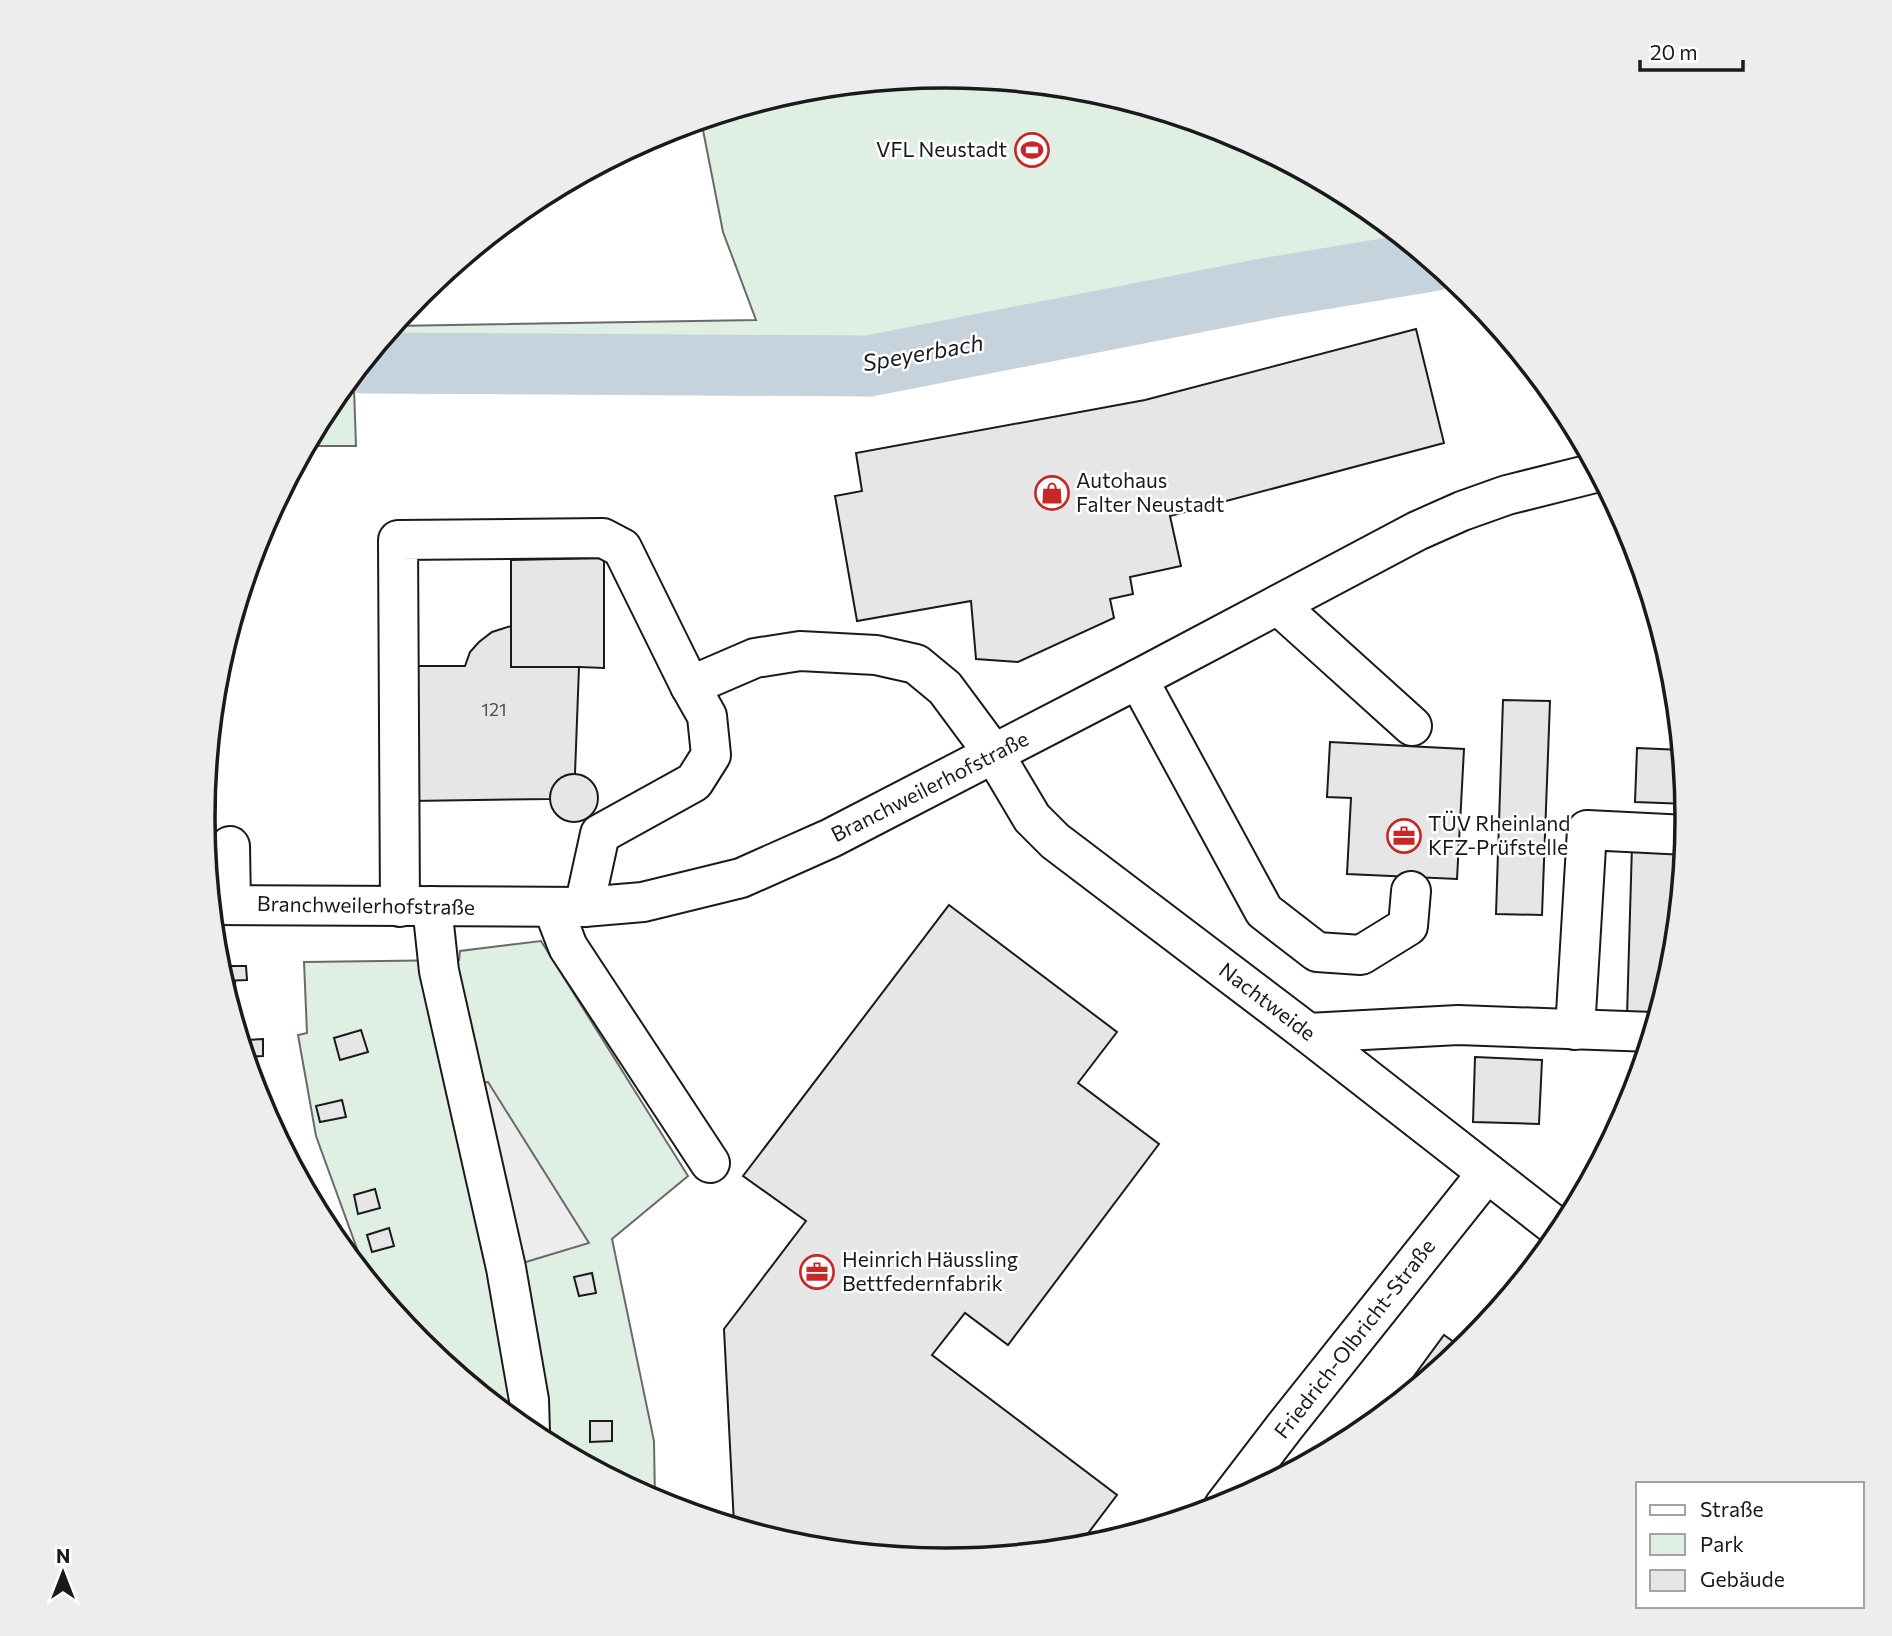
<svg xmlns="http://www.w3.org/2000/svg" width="1892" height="1636" viewBox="0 0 1892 1636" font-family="Commissioner,sans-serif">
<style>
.green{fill:#e0efe3;stroke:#6a6a6a;stroke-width:2}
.parking{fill:#ededed;stroke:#6a6a6a;stroke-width:2}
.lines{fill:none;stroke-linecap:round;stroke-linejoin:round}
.river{stroke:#c6d2dc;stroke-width:61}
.building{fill:#e6e6e6;stroke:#1a1a1a;stroke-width:2}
.minor-casing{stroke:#1a1a1a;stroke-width:42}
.minor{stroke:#fff;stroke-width:38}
.labels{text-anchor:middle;stroke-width:5;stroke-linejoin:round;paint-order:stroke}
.number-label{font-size:18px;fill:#4d4d4d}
.poi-label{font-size:21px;fill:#1a1a1a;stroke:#fff;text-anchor:start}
.street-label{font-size:21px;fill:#1a1a1a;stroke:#fff}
.water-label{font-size:23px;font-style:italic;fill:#1a1a1a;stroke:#fff}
.rim{fill:none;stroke:#1a1a1a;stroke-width:3.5}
</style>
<rect width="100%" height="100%" fill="#fff"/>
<!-- green -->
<g class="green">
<polygon points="946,75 1091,90 1231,132 1359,201 1454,279 857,382 354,388 356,446 307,446 329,405 393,326 756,320 723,232 701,120 801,89"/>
<polygon points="541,941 688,1176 612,1239 654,1441 655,1501 533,1435 421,1343 368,1279 316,1136 298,1035 307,1033 304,962 459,960 460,951"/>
</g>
<!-- parking -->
<polygon class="parking" points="488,1082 589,1243 506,1268 465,1087"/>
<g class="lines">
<!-- river -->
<polyline class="river" points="363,363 869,366 1269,288 1432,261"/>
</g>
<!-- building -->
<g class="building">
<polygon points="1416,329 1444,443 1170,516 1181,566 1130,577 1133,594 1110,599 1114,618 1018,662 976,659 971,601 857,621 835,496 862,491 856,453 1145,400"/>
<polygon points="604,558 604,668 579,667 511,667 511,560"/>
<polygon points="511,626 511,667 579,667 575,774 567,775 558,780 552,790 550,799 411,801 412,666 465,666 470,652 479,642 492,632"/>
<polygon points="228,640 227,686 216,686 218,673"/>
<polygon points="1503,700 1550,701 1542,915 1496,914"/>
<polygon points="1330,742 1464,749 1457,879 1347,874 1351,798 1327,797"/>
<polygon points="1637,748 1682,750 1687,804 1635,802"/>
<circle cx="574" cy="798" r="24"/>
<polygon points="1632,845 1686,847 1681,894 1677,894 1674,963 1658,1016 1627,1016"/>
<polygon points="949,905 1117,1032 1078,1083 1159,1144 1008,1345 965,1313 932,1355 1117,1495 1077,1548 946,1561 801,1546 738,1527 734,1524 724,1329 806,1221 743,1176"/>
<polygon points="219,966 246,966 247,980 223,981"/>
<polygon points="223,981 235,981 236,1021 235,1021"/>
<polygon points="361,1030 368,1052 340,1060 334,1038"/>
<polygon points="263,1039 263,1056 246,1057 246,1040"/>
<polygon points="1475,1057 1542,1060 1539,1124 1473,1122"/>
<polygon points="342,1100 346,1117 320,1122 316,1106"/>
<polygon points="375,1189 380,1208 358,1214 354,1195"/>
<polygon points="389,1228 394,1246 372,1252 367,1235"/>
<polygon points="592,1273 596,1293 579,1296 574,1277"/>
<polygon points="1444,1335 1464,1349 1389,1410"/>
<polygon points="590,1421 612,1421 612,1441 590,1442"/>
</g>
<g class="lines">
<!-- minor casing -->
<g class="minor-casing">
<g id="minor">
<polyline points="1278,605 1412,726"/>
<polyline points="1138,679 1264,911 1317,952 1361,955 1408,926 1411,891"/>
<polyline points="690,686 755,658 800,651 876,655 916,664 945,688 994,754 1032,818 1055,841 1308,1033 1563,1232"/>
<polyline points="230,846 231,904"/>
<polyline points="212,905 584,907 643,902 741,878 831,838 1138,679 1417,531 1462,511 1507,495 1599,472"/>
<polyline points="432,906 439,971 506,1268 529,1400 530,1433"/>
<polyline points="400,907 398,540 603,538 622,548 690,686 707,716 711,755 694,782 600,834 584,907"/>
<polyline points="553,908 568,947 710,1163"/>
<polyline points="1575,1030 1587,830 1687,835"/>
<polyline points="1308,1033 1458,1025 1653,1032"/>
<polyline points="1224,1506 1286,1425 1487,1173"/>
</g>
</g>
<!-- minor -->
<use href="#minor" class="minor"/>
</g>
<!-- icons -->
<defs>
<g id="stadium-ring" transform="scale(1.75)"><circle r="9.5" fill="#fff" stroke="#c62828" stroke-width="1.5"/><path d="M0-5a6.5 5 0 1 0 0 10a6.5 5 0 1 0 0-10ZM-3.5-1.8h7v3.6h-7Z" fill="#c62828"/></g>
<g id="shop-ring" transform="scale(1.75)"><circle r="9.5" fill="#fff" stroke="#c62828" stroke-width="1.5"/><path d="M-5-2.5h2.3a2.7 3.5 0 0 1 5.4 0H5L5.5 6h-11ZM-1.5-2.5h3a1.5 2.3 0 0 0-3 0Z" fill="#c62828"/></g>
<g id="office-ring" transform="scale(1.75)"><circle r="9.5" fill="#fff" stroke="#c62828" stroke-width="1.5"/><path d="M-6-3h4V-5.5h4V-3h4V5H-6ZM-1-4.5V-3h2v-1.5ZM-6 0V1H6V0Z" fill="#c62828"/></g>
</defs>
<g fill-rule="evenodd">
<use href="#stadium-ring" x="1032" y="150"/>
<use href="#shop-ring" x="1052" y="493"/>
<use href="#office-ring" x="1404" y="836"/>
<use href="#office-ring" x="817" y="1272"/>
</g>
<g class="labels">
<!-- number labels -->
<g class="number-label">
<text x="494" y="716">121</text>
</g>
<!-- poi labels -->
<g class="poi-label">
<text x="1007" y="157" text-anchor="end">VFL Neustadt</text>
<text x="1076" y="488">Autohaus<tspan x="1076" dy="24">Falter Neustadt</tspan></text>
<text x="1428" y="831">TÜV Rheinland<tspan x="1428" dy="24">KFZ-Prüfstelle</tspan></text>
<text x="842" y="1267">Heinrich Häussling<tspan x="842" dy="24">Bettfedernfabrik</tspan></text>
</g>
<!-- street labels -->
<g class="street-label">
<text transform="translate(930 787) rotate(-27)" y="7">Branchweilerhofstraße</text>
<text transform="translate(366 906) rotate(1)" y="7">Branchweilerhofstraße</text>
<text transform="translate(1267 1002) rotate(37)" y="7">Nachtweide</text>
<text transform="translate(1355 1339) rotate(-52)" y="7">Friedrich-Olbricht-Straße</text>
</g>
<!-- water labels -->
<g class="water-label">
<text transform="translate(923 353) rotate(-10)" y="8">Speyerbach</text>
</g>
</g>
<!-- crop -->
<path d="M0 0H1892V1636H0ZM215 818a730 730 0 1 1 1460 0a730 730 0 1 1-1460 0Z" fill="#ededed" fill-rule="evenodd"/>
<path class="rim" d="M215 818a730 730 0 1 1 1460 0a730 730 0 1 1-1460 0Z"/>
<!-- legend -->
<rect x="1636" y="1482" width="228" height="126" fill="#ffffff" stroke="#a3a3a3" stroke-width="2"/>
<rect x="1650" y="1505" width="35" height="10" fill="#ffffff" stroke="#a3a3a3" stroke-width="2"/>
<text x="1700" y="1517" font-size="21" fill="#1a1a1a">Straße</text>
<rect x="1650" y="1534" width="35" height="21" fill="#e0efe3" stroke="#a3a3a3" stroke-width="2"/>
<text x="1700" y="1552" font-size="21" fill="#1a1a1a">Park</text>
<rect x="1650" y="1570" width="35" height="21" fill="#e6e6e6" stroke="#a3a3a3" stroke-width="2"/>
<text x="1700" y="1587" font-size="21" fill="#1a1a1a">Gebäude</text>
<!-- north arrow -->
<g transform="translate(63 1573)" stroke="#ffffff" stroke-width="5" paint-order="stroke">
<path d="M0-5L12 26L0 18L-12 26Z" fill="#1a1a1a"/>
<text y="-10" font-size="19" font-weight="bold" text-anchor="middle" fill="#1a1a1a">N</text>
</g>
<!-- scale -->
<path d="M1640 60v10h103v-10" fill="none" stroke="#1a1a1a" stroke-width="3.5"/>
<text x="1650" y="60" font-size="21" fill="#1a1a1a" stroke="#ffffff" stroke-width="5" paint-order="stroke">20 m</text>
</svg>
